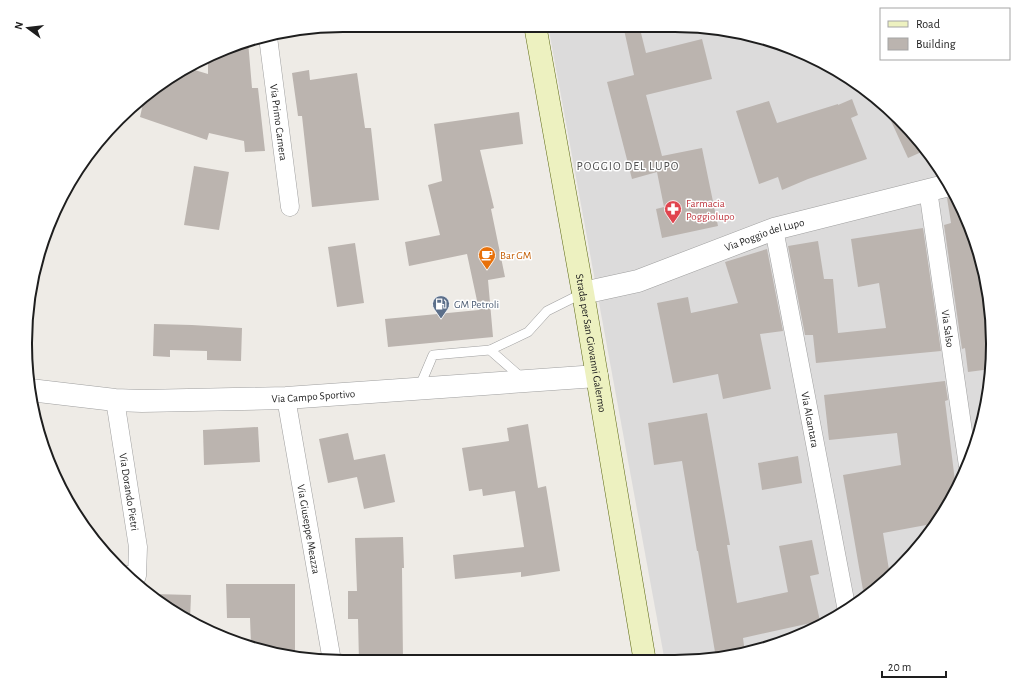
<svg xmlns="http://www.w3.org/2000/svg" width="1018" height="687" viewBox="0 0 1018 687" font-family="'Alegreya Sans',sans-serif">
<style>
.residential{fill:#dcdbdb}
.building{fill:#bbb4af}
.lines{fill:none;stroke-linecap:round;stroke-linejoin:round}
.service-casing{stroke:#9f9f9f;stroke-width:10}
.minor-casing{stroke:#9f9f9f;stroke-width:19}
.tertiary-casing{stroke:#9f9f9f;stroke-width:23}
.secondary-casing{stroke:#5c6813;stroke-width:23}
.service{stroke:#fff;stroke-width:9}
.minor{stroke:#fff;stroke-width:18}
.tertiary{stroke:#fff;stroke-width:22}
.secondary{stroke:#edf1c0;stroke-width:22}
.labels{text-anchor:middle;stroke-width:3;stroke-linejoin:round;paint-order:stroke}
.street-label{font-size:11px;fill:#1e1e1e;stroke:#fff}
.health-label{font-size:11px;fill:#be3a42;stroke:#fff;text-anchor:start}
.food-label{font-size:11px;fill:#c56008;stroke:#fff;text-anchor:start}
.service-label{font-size:11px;fill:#4e5e75;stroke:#fff;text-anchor:start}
.neighbourhood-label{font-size:12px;letter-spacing:1px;fill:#515151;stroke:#fff}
.rim{fill:none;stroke:#1e1e1e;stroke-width:2}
</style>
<rect width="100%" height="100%" fill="#eeebe6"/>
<!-- residential -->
<polygon class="residential" points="548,25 674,25 736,31 816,58 900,118 939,166 969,221 987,281 993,343 987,405 969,465 939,520 900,569 852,608 797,638 737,656 675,662 665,662"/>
<!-- building -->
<g class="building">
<polygon points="623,25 639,25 646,53 702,39 712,79 646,95 662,156 702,148 718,226 662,238 656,209 664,207 657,172 632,179 607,82 634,75"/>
<polygon points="248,41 252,88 258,88 265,151 245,152 244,141 209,133 207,140 140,117 144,99 166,79 188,68 208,74 208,58 241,42"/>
<polygon points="309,70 310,80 357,73 365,128 371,128 379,200 312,207 302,116 298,116 292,73"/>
<polygon points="852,99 858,115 851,118 867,159 808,179 782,190 778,177 759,184 736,111 769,101 777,123 838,104 838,105"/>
<polygon points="886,110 888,110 900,118 926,150 908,158"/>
<polygon points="519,112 523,144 480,150 494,208 491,209 505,277 488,280 493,337 388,347 385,319 479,310 467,254 409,266 405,242 440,235 428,185 442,181 434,124"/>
<polygon points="194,166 229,172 219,230 184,225"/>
<polygon points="955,196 969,221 987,281 993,343 991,369 968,372 965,348 962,349 944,225 951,223 947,198"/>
<polygon points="923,228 941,351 816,363 813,335 805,335 788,246 818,241 824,279 833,279 838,333 886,328 879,283 858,287 851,239"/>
<polygon points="355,243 364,303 337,307 328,247"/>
<polygon points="767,249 783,331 760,334 771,389 723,399 718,374 673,383 657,303 688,297 691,313 738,303 725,262"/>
<polygon points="154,324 192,325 242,328 241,361 207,360 207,351 170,350 170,357 153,356"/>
<polygon points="945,381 948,400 945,401 956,489 939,520 937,523 883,533 890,576 877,587 863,590 843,475 901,465 897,433 829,440 824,395"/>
<polygon points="707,413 730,545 727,545 737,603 788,592 779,546 812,540 819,574 810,576 820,621 743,638 745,653 737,656 716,658 698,551 697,551 682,461 654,465 648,423"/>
<polygon points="528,424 538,488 546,486 560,571 521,577 521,572 455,579 453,555 524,547 515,491 483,496 482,489 469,491 462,448 509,441 507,428"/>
<polygon points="258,427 260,462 204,465 203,430"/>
<polygon points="348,433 354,460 385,454 395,502 364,509 357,477 328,483 319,439"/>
<polygon points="798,456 802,483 762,490 758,463"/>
<polygon points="403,537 404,568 402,568 403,662 359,662 358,619 348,619 348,591 357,591 355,538"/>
<polygon points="226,584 295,584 295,657 282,656 251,645 250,618 227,618"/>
<polygon points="154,594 191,595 190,620 176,610"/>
</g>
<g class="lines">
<!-- service casing -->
<g class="service-casing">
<g id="service">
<polyline points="490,350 528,332 547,311 583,293"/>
<polyline points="419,388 433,355 490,350 523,379"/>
</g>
</g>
<!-- minor casing -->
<g class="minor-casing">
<g id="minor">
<path id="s1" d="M268,37L290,207"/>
<path id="s2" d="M928,190L968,466"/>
<path id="s3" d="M774,229L847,611"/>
<path id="s4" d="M286,398L332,661"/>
<path id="s5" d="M115,400L138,547L137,576L127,575"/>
</g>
</g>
<!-- tertiary casing -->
<g class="tertiary-casing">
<g id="tertiary">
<path id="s6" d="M583,293L638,281L774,229L949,185"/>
<path id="s7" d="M30,390L115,400L142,401L286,398L597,376"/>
</g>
</g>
<!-- secondary casing -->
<g class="secondary-casing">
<g id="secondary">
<path id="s8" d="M535,25L583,293L645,662"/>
</g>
</g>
<!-- service -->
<use href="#service" class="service"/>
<!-- minor -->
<use href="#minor" class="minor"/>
<!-- tertiary -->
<use href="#tertiary" class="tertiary"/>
<!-- secondary -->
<use href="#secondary" class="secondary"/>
</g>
<!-- icons -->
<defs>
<g id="pharmacy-pin" transform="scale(0.9)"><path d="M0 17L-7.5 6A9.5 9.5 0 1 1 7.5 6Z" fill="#e0444e" stroke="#fff"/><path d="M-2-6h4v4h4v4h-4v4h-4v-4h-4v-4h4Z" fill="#fff"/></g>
<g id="cafe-pin" transform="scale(0.9)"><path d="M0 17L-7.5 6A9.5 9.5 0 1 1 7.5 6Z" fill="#e8710a" stroke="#fff"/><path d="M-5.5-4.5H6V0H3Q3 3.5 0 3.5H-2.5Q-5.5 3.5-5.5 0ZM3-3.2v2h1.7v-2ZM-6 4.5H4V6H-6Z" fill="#fff"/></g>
<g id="fuel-pin" transform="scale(0.9)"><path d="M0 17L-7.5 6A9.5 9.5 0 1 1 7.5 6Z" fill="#5c6f8a" stroke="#fff"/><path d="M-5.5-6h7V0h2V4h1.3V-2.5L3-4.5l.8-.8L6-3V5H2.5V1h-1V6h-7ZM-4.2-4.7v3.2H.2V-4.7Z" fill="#fff"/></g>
</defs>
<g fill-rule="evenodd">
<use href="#pharmacy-pin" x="673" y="209"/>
<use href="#cafe-pin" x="487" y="255"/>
<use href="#fuel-pin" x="441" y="304"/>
</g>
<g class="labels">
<!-- street labels -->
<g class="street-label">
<text dy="4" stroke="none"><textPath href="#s1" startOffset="86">Via Primo Carnera</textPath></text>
<text dy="4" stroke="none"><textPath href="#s6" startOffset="191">Via Poggio del Lupo</textPath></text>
<text dy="4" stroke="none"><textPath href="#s2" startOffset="140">Via Salso</textPath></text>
<text dy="4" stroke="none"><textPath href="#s8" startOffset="323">Strada per San Giovanni Galermo</textPath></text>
<text dy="4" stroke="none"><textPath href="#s7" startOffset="284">Via Campo Sportivo</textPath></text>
<text dy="4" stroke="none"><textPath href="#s3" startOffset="194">Via Alcantara</textPath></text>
<text dy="4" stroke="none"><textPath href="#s5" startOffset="93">Via Dorando Pietri</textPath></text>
<text dy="4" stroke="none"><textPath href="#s4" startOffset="133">Via Giuseppe Meazza</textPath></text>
</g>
<!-- health labels -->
<g class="health-label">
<text x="686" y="207">Farmacia<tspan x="686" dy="13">Poggiolupo</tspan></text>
</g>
<!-- food labels -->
<g class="food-label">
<text x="500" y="259">Bar GM</text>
</g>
<!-- service labels -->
<g class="service-label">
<text x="454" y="308">GM Petroli</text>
</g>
<!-- neighbourhood labels -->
<g class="neighbourhood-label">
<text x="628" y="170">POGGIO DEL LUPO</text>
</g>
</g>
<!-- crop -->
<path d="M0 0H1018V687H0ZM343 32H675A311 311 0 0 1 986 343V344A311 311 0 0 1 675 655H343A311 311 0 0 1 32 344V343A311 311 0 0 1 343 32Z" fill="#fff" fill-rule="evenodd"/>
<path class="rim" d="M343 32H675A311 311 0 0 1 986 343V344A311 311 0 0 1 675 655H343A311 311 0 0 1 32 344V343A311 311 0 0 1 343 32Z"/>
<!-- legend -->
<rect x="880" y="8" width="130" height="52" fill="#ffffff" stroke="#a5a5a5"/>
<rect x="888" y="21" width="20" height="6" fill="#edf1c0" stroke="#a5a5a5"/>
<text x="916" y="28" font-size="12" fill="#1e1e1e">Road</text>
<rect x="888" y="38" width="20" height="12" fill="#bbb4af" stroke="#a5a5a5"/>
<text x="916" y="48" font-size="12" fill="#1e1e1e">Building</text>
<!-- north arrow -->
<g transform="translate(28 28) rotate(285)" stroke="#ffffff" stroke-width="3" paint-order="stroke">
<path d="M0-3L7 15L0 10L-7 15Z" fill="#1e1e1e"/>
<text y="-6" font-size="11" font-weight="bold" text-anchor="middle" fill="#1e1e1e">N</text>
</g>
<!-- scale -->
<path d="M882 671v6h64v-6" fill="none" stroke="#1e1e1e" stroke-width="2"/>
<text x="888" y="671" font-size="12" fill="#1e1e1e" stroke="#ffffff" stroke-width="3" paint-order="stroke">20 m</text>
</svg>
